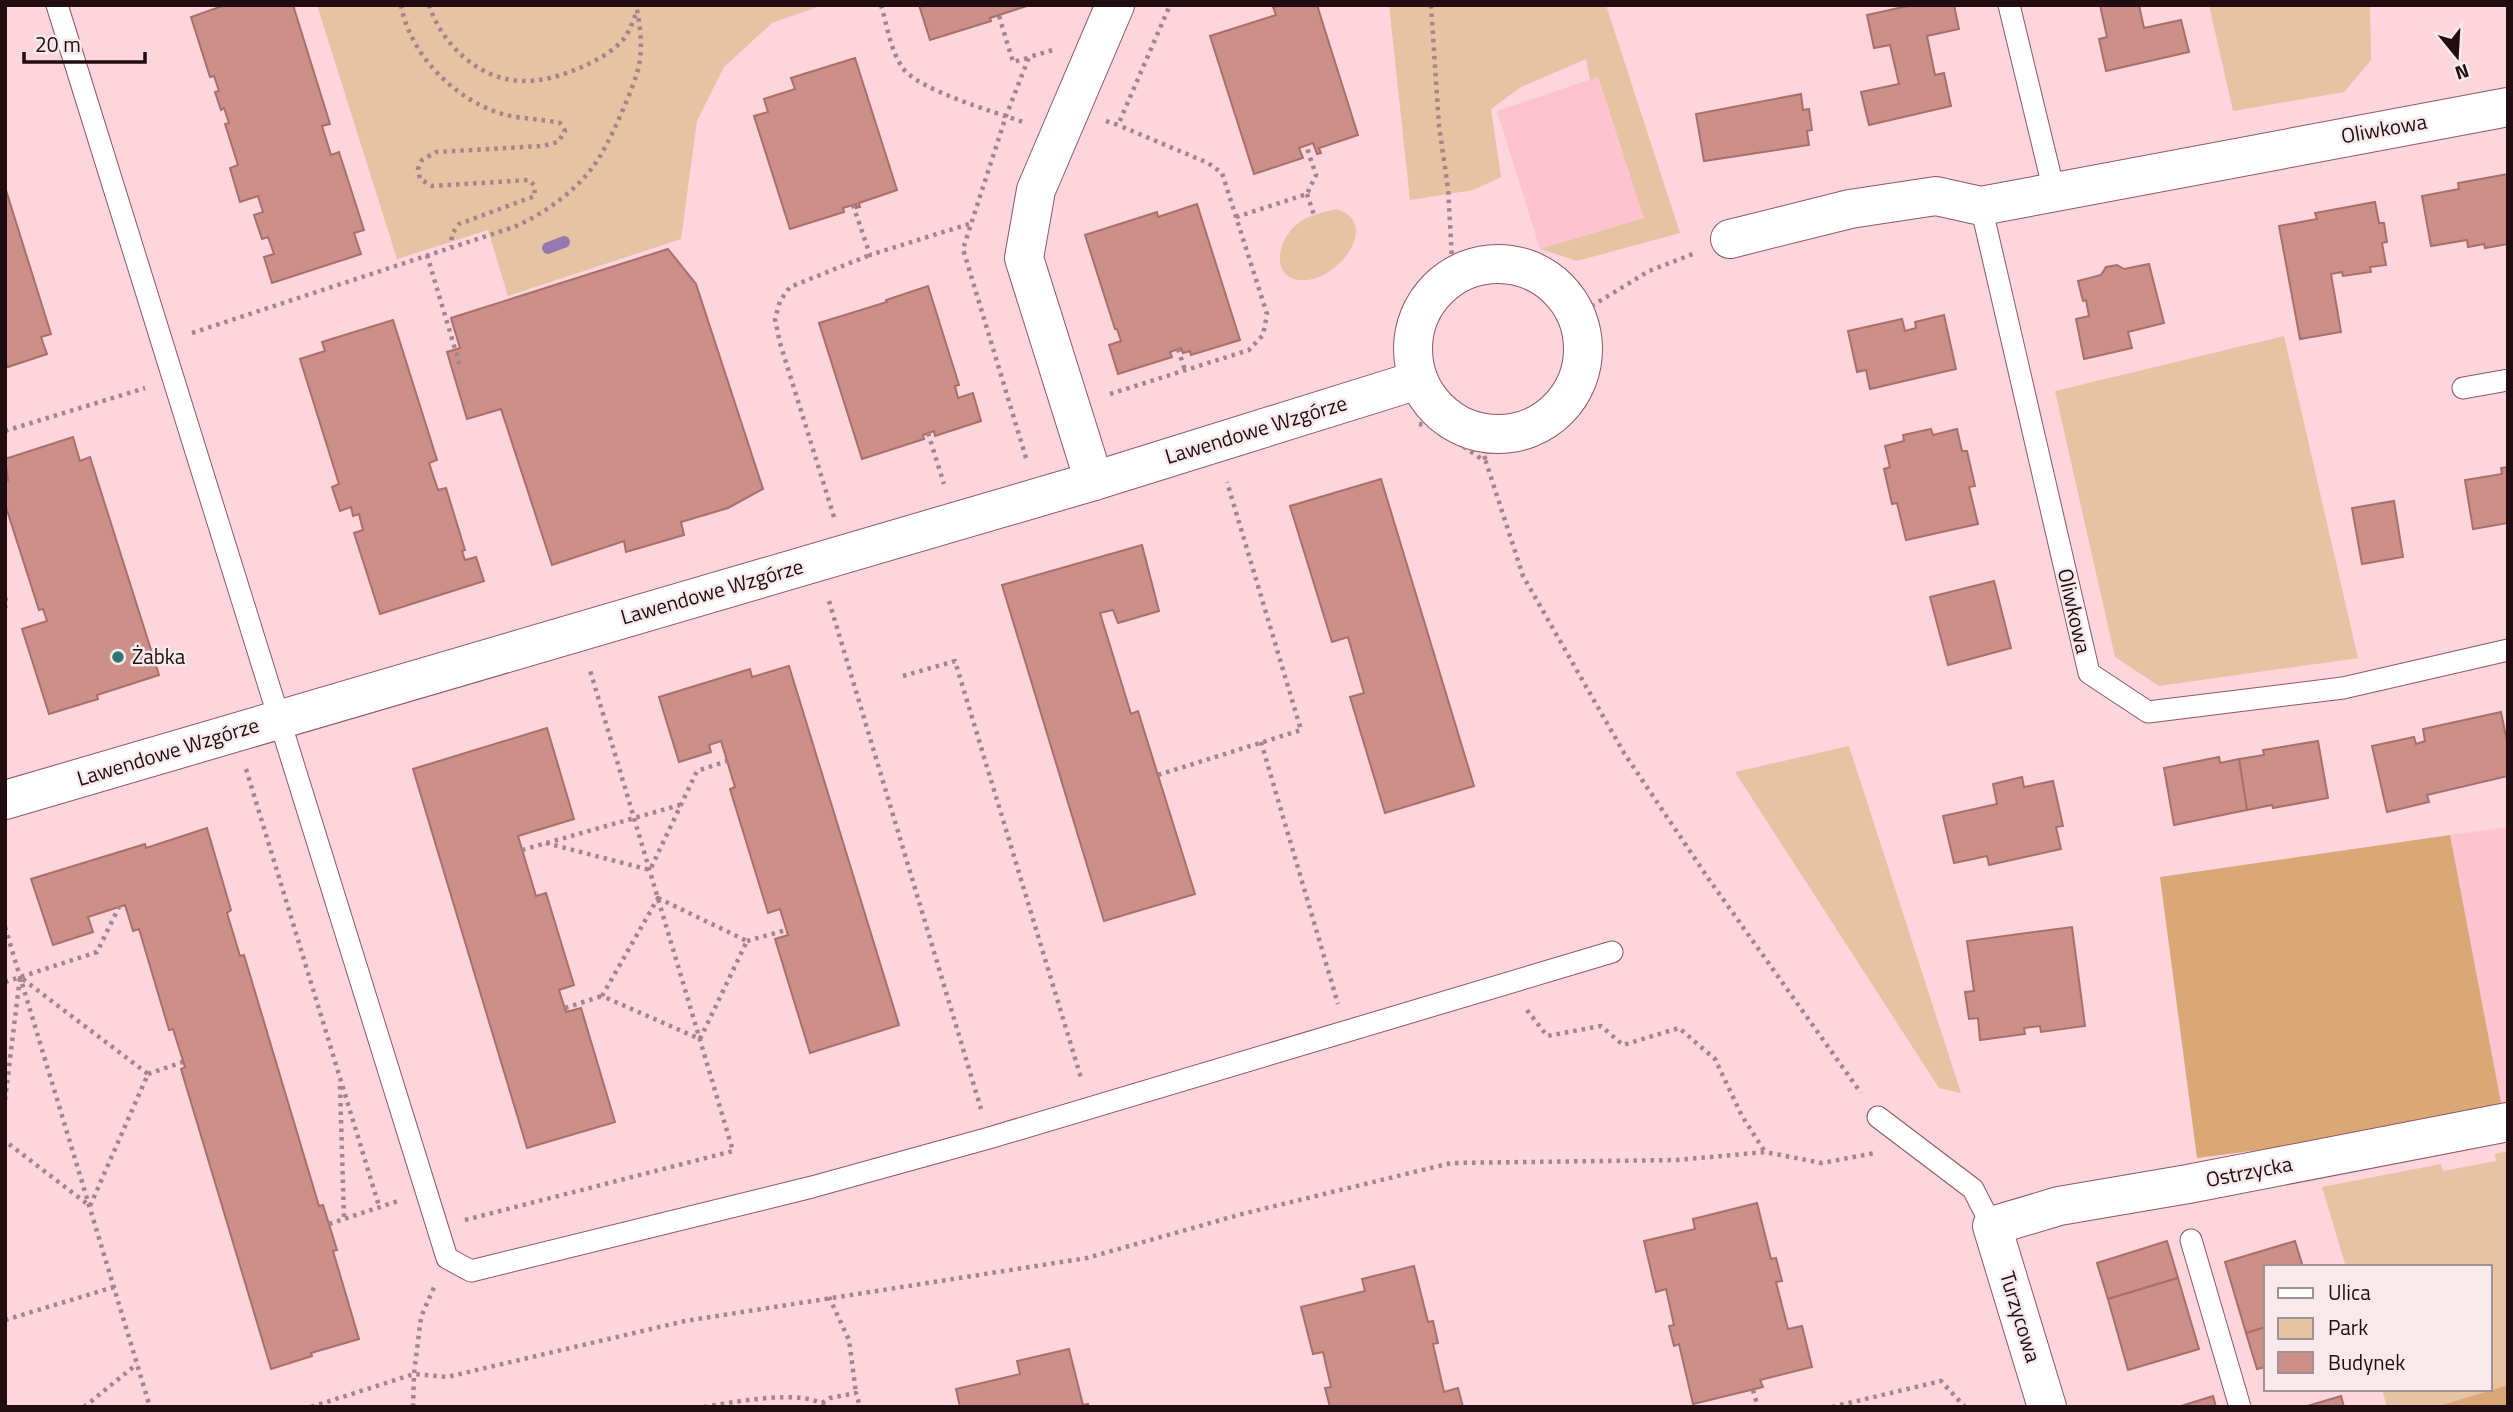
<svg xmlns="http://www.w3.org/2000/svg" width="2513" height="1412" viewBox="0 0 2513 1412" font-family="'Titillium Web',sans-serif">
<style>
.built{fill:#fec3ce}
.green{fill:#e5c3a3}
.forest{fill:#d9a876}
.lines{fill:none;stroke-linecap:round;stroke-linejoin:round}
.stream{stroke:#9479b1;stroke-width:12}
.building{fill:#cd8f89;stroke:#aa6f69;stroke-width:2}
.service-casing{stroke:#8f5763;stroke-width:23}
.minor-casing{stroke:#8f5763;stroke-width:40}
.path{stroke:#a5848b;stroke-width:4.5;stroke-dasharray:3.5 5;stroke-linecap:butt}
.service{stroke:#fff;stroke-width:21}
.minor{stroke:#fff;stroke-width:38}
.poi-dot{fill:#2f7770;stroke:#f8eaec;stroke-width:2.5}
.labels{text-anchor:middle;stroke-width:5;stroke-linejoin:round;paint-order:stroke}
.street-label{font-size:21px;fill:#210c11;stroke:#f8eaec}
.poi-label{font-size:21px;fill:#210c11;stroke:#f8eaec;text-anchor:start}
</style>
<rect width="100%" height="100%" fill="#fdd5dc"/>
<!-- built -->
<g class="built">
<polygon points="1598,77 1644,218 1540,249 1497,111"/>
<polygon points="2508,827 2508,1113 2503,1113 2450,835"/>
</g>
<!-- green -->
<g class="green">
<polygon points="317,5 823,5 772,23 724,67 697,121 681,239 508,296 488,230 397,259"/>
<polygon points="1389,5 1606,5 1680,233 1577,261 1540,249 1644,218 1598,77 1590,80 1586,59 1521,87 1491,109 1501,177 1473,190 1410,200"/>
<polygon points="2209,5 2370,5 2371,60 2344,92 2233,111"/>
<path d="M1336,209C1384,223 1335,285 1299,280C1269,276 1279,239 1296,225C1307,215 1322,213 1336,209Z"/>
<polygon points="2284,336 2358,658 2159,686 2115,657 2055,391"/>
<polygon points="1849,746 1961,1093 1939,1088 1735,772"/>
<polygon points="2508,1151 2508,1385 2435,1407 2387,1407 2382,1389 2490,1389 2490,1267 2346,1267 2322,1187 2441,1164 2443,1171 2496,1161 2495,1154"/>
</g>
<!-- forest -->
<g class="forest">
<polygon points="2450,835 2503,1113 2369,1136 2197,1158 2160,877"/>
<polygon points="2508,1385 2508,1407 2435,1407"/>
</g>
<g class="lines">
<!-- stream -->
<polyline class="stream" points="548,248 564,242"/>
</g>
<!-- building -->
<g class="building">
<polygon points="225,5 293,5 330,124 322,126 331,155 339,152 364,230 354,233 361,254 272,283 264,257 274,254 268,237 262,239 254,215 263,212 258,196 240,202 230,168 238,165 225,124 229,123 224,108 221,110 215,92 219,91 214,76 210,77 191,17"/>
<polygon points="919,5 1030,5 990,18 991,21 930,40"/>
<polygon points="1279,5 1317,5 1358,135 1319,148 1321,153 1317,154 1313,143 1299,148 1303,158 1254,174 1210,36 1276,15 1273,7"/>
<polygon points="1912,5 1954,5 1959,29 1927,36 1935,75 1944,73 1951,106 1869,125 1861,92 1899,84 1890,45 1874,48 1867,15"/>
<polygon points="2100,5 2139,5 2144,28 2181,20 2189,52 2106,71 2099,39 2107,37"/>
<polygon points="855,58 897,190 859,203 860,207 856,208 856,204 843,208 844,212 790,229 754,116 768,112 764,99 795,89 791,78"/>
<polygon points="1801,94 1803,110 1809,109 1812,130 1807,131 1809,145 1704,161 1696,114"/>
<polygon points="2508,174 2508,244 2485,248 2484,244 2468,247 2467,240 2431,246 2422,196 2459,189 2458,183"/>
<polygon points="5,187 51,334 41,337 47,354 8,367 5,362"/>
<polygon points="2375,202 2379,223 2384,223 2387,242 2382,243 2386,265 2370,267 2371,272 2343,276 2342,272 2331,274 2341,332 2300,339 2279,226 2317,219 2315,213"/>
<polygon points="1197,204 1240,340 1191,355 1190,351 1183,353 1181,348 1170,352 1172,357 1118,374 1109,345 1121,341 1117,329 1115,329 1085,235 1157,212 1158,217"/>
<polygon points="668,249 696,284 763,489 728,508 681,522 684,535 626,552 624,541 552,565 501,409 467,419 447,352 460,348 451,318"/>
<polygon points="2149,264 2164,323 2128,332 2132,348 2084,359 2076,319 2089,316 2086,300 2083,301 2078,281 2101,275 2106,267 2117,265 2124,269"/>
<polygon points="928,286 959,385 955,386 958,398 973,393 981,421 935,436 934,431 923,435 924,439 862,459 819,323 887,302 886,300"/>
<polygon points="1944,315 1956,369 1870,389 1866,370 1857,372 1848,331 1902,319 1905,331 1916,328 1915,322"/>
<polygon points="393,320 437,460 429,463 438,490 446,488 465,550 462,551 465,560 476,557 484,581 380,614 354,533 363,530 359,514 353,516 351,507 340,511 332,487 339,484 300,359 325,351 322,342"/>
<polygon points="1931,429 1933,435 1957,429 1962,451 1967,451 1975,486 1969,487 1978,524 1906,540 1897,503 1892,504 1884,469 1890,467 1885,446 1904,441 1903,435"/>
<polygon points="73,437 80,461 90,457 159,675 97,695 98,699 49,714 22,629 47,621 43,609 39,610 5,504 5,481 8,480 5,459"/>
<polygon points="2508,467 2508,523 2473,529 2465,480 2502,474 2501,468"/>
<polygon points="1381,479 1474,786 1385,813 1350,697 1364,693 1348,637 1332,642 1290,506"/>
<polygon points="2394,501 2403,557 2362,564 2352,508"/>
<polygon points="1142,545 1159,611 1118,623 1113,610 1100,613 1131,714 1138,711 1195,894 1104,921 1002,585"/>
<polygon points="1994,581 2011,648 1948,665 1930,597"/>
<polygon points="789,666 899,1025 810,1053 775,939 788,935 780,909 768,913 730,789 735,787 721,741 709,745 711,752 679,762 659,697 750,669 752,677"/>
<polygon points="2501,712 2508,746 2508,776 2427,795 2429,802 2387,812 2372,746 2414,737 2416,744 2425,741 2423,729"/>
<polygon points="547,728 574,819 518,836 536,896 546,893 574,985 559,990 566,1012 581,1008 615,1122 527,1148 413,769"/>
<polygon points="2318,741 2328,798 2273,808 2272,805 2247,810 2239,759 2264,755 2263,750"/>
<polygon points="2219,757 2220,763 2239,759 2247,810 2174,825 2164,768"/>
<polygon points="2022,777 2024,787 2053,781 2063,826 2056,827 2061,849 1989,865 1987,856 1954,863 1943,816 1997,804 1993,784"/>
<polygon points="207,828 231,910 227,913 240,956 244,955 319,1206 323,1205 337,1250 333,1251 359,1339 311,1353 312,1356 271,1369 181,1069 185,1067 173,1029 169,1030 139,929 133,931 125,905 88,917 93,932 53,945 31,879 145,844 146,848"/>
<polygon points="2072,927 2085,1026 2041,1032 2040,1026 2024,1028 2025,1034 1980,1040 1978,1018 1969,1019 1965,992 1974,991 1967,941"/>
<polygon points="1757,1203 1771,1259 1776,1258 1782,1281 1776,1282 1788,1329 1802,1326 1812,1367 1760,1380 1763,1387 1693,1404 1679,1344 1674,1346 1669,1326 1674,1325 1666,1289 1656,1292 1644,1241 1695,1229 1693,1219"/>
<polygon points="2167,1241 2178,1278 2108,1299 2097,1263"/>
<polygon points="2295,1241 2303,1267 2266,1267 2266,1327 2246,1333 2225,1262"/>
<polygon points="1414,1266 1428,1322 1433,1321 1438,1343 1433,1344 1444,1392 1458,1388 1463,1407 1330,1407 1325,1388 1331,1387 1323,1352 1313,1354 1301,1307 1365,1291 1362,1279"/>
<polygon points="2178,1278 2199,1349 2128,1370 2108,1299"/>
<polygon points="2266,1327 2266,1367 2257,1369 2246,1333"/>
<polygon points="1069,1349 1083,1405 1088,1404 1089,1407 960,1407 956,1389 1020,1374 1017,1361"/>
<polygon points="2213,1396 2216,1407 2178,1407"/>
<polygon points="2341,1396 2344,1407 2304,1407"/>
</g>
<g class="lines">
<!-- service casing -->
<g class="service-casing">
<g id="service">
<polyline points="57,5 447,1258 471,1271 812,1187 989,1138 1612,952"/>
<polyline points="2009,5 2054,191"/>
<polyline points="1981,206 2089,673 2148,712 2343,688 2508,650"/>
<polyline points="2463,388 2508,380"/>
<polyline points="1878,1117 1973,1189 1992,1226"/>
<polyline points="2191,1240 2240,1407"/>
</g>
</g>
<!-- minor casing -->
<g class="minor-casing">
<g id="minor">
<polyline points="1730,239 1850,209 1936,196 1981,206 2508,107"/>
<circle cx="1498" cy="349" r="85"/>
<polyline points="1094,481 1024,258 1036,190 1115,5"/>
<polyline points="5,800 1094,481 1418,380"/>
<polyline points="2047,1407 1992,1226 2059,1206 2188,1184 2508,1122"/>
</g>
</g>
<!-- path -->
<g class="path">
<path d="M401,5C410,56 457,102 506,115C523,119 543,119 560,123L565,131L558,142L542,146L436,152L422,160L418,169L420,179L432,186L529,180L534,185L535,196L459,224L452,234L451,246"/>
<path d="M429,5C442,45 480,81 524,81C545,81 563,75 582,67C596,61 616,50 626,36C630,29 633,20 637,12"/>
<path d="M881,5C887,25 890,49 902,67C917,90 995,112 1023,122"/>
<polyline points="1431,5 1439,126 1448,188 1453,276"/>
<polyline points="999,16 1013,62 1028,58"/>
<polyline points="1106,121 1118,125 1170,5"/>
<polyline points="1307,194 1314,215"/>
<polyline points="853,205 870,255 969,224"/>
<polyline points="1236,217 1307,194 1316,175 1306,145"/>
<polyline points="427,255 461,369"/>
<polyline points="1577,315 1649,271 1693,254"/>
<path d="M192,333L514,227C544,214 576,191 595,164C608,146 635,86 639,65C643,45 640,24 636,5"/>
<polyline points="1178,349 1185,370"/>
<polyline points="1110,394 1249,350 1263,335 1267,314 1222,173 1208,163 1118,125"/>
<polyline points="1419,424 1433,426 1486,462 1523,576 1624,753 1708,878 1861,1093"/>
<polyline points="5,431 145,388"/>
<polyline points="1476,432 1486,461"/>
<polyline points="928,433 944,484"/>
<polyline points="1026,458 963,249 1006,116 1029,57 1053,50"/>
<polyline points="834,517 780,343 775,319 780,301 790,287 870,255"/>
<polyline points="5,598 8,605 5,606"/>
<polyline points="829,601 981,1109"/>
<polyline points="903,676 955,661 1081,1078"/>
<polyline points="1261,742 1338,1004"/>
<polyline points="246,769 379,1206"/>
<polyline points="1158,775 1301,730 1227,482"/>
<polyline points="546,843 650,870 697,771 727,761"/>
<polyline points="522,850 680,805"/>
<polygon points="658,898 747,941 700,1039 602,996"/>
<polyline points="5,927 150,1407"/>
<polyline points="747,941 786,930"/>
<polyline points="5,982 97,952 119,907"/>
<polyline points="565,1008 602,996"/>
<polyline points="1527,1010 1547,1036 1601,1026 1623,1045 1679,1028 1715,1059 1742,1116 1765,1152"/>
<polyline points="148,1074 183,1062"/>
<polyline points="340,1086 344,1218"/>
<polyline points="5,1100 20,977 148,1074 90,1206 5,1141"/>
<polyline points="465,1220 733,1151 590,670"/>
<polyline points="329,1224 398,1201"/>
<polyline points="829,1297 849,1340 856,1393"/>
<polyline points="5,1320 114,1287"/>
<polyline points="1753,1390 1758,1407"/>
<polyline points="822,1403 830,1398 856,1393 860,1407"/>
<polyline points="84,1407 137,1364"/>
<polyline points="311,1407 414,1374 447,1377 685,1321 1087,1258 1242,1214 1451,1163 1677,1160 1765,1152 1822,1163 1875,1153"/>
<polyline points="413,1407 414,1374 421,1317 435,1285"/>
<path d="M704,1407C729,1403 808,1387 825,1407"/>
<polyline points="1832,1407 1941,1381 1965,1407"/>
</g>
<!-- service -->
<use href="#service" class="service"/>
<!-- minor -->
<use href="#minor" class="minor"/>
</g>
<!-- markers -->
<circle class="poi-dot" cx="118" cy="657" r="7"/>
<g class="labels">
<!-- street labels -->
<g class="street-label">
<text transform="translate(2384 129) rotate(-10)" y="7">Oliwkowa</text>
<text transform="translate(1256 430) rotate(-17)" y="7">Lawendowe Wzgórze</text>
<text transform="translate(712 592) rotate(-16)" y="7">Lawendowe Wzgórze</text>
<text transform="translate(2074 611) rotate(77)" y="7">Oliwkowa</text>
<text transform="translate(168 752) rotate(-17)" y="7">Lawendowe Wzgórze</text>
<text transform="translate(2249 1172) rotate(-11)" y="7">Ostrzycka</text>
<text transform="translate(2020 1317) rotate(73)" y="7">Turzycowa</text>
</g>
<!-- poi labels -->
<g class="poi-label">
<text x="132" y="664">Żabka</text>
</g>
</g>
<!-- border -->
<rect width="2513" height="1412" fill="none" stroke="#210c11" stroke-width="14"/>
<!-- legend -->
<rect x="2264" y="1265" width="228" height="126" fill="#f8eaec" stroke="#a29194" stroke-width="2"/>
<rect x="2278" y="1288" width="35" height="10" fill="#ffffff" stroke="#a29194" stroke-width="2"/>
<text x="2328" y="1300" font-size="21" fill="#210c11">Ulica</text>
<rect x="2278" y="1318" width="35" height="21" fill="#e5c3a3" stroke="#a29194" stroke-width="2"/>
<text x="2328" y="1335" font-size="21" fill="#210c11">Park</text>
<rect x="2278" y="1352" width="35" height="21" fill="#cd8f89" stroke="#a29194" stroke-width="2"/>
<text x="2328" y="1370" font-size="21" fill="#210c11">Budynek</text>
<!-- north arrow -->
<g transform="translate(2457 56) rotate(162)" stroke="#f8eaec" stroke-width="5" paint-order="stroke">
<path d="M0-5L12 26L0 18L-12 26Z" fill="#210c11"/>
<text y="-10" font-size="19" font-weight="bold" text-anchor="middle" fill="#210c11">N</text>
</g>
<!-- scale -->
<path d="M24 52v10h121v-10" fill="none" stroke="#210c11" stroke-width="3.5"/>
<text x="35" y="52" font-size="21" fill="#210c11" stroke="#f8eaec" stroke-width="5" paint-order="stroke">20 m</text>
</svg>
